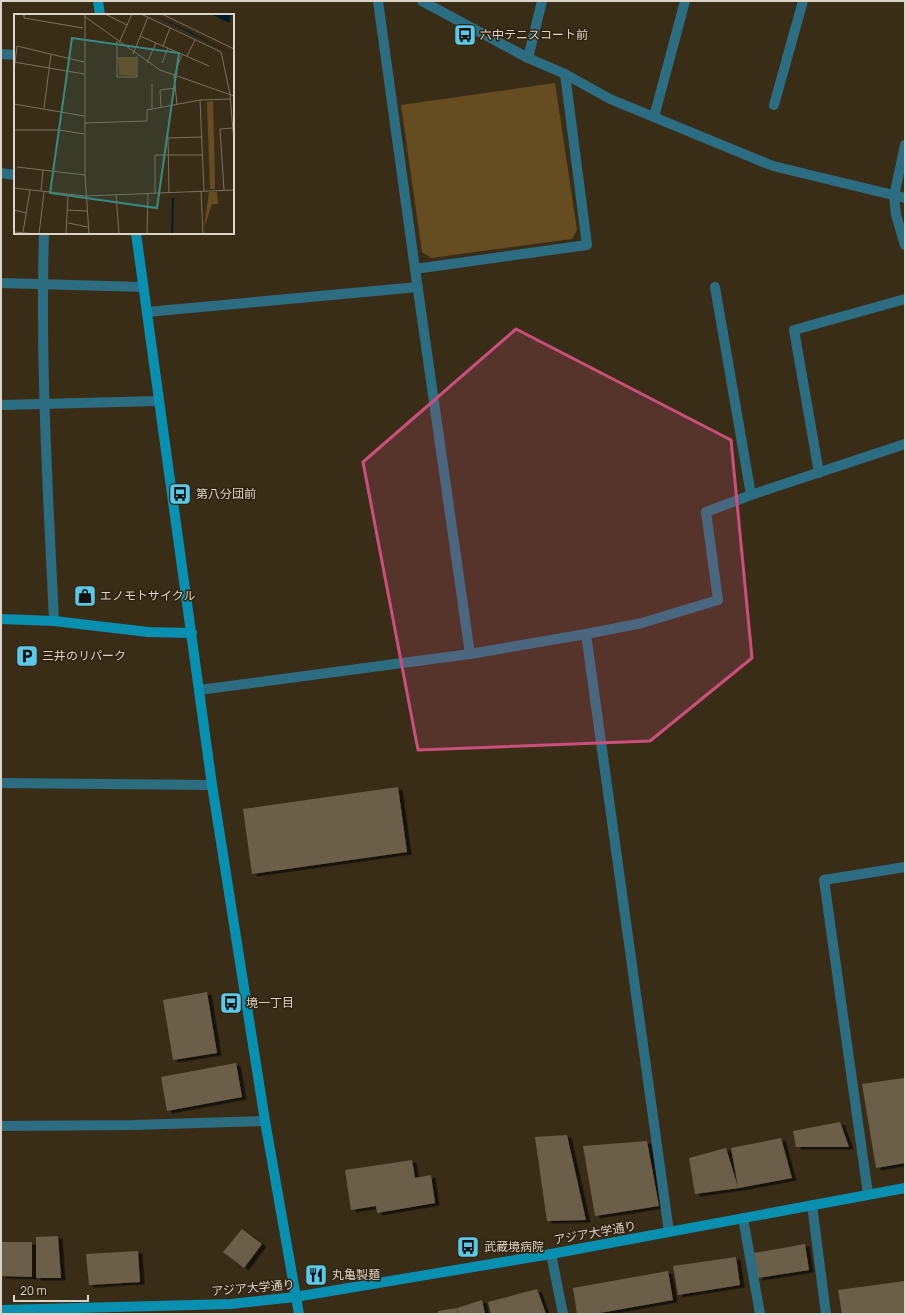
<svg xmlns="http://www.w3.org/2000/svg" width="906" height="1315" viewBox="0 0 906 1315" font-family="Manrope,'Noto Sans JP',sans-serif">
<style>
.green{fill:#664c21}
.building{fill:#6c5e48;filter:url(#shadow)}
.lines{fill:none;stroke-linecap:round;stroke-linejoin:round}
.lane{stroke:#2c6d81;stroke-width:10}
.street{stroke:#2c6d81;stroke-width:10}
.secondary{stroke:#098faf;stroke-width:10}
.marked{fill:#ca507b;fill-opacity:0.2;stroke:#ca507b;stroke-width:3;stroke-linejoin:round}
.labels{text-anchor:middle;stroke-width:3;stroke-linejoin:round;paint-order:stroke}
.poi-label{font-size:12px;fill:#dcd4c7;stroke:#30230f;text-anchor:start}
.street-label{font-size:12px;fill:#dcd4c7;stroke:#30230f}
.inset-river{fill:none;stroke:#001e27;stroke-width:2}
.inset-road{fill:none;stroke:#7b705e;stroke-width:1}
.view{fill:#388980;fill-opacity:0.15;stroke:#388980;stroke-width:2}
.inset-edge{fill:none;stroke:#dcd4c7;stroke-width:2}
</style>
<defs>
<filter id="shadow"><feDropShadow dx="4.5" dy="2.5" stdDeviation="0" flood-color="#0009"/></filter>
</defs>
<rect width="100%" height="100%" fill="#3a2d18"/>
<!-- green -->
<polygon class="green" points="555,83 577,230 572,239 431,258 422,252 401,105"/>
<!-- building -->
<g class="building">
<polygon points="398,787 407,852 252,874 243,809"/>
<polygon points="207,992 217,1053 173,1060 163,1000"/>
<polygon points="236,1063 242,1097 167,1111 161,1077"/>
<polygon points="904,1078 905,1163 876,1168 862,1084"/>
<polygon points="840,1122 849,1147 796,1147 793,1131"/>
<polygon points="567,1135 586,1220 547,1221 535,1137"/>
<polygon points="781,1138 792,1178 739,1188 695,1194 689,1158 726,1148 738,1187 731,1148"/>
<polygon points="647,1141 659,1206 595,1216 583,1146"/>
<polygon points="412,1160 415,1178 431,1175 435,1203 377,1213 376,1206 351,1210 345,1170"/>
<polygon points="242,1229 262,1244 244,1268 223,1252"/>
<polygon points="58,1236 61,1278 36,1278 36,1237"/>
<polygon points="1,1242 32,1242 32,1277 1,1276"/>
<polygon points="805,1244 809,1270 758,1278 754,1253"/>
<polygon points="138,1251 140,1282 89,1285 86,1254"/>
<polygon points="736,1257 740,1285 678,1295 673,1266"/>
<polygon points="668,1271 673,1300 594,1314 577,1314 573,1288"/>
<polygon points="905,1281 905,1314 842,1314 838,1290"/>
<polygon points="537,1289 546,1314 491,1314 488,1302"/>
<polygon points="482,1300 485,1314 459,1314 457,1308 458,1314 438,1314 438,1311 457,1308"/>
</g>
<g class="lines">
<!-- lane -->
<g class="lane">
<polyline points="1,54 15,55"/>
<path d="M44,233C40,362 48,492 54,621"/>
<polyline points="415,269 470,654"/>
<polyline points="147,312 418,287"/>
<polyline points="1,405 159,401"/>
<polyline points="586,634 669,1232"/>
<polyline points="743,1218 760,1314"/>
</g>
<!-- street -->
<g class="street">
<polyline points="378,1 415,269 587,245 565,74"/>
<polyline points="422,1 528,58 565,74 610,99 773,166 905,198"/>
<polyline points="528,58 542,1"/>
<polyline points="774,105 803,1"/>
<polyline points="654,117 685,1"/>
<polyline points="905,145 894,196 896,215 905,245"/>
<polyline points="1,173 15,175"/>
<polyline points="1,283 143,287"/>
<polyline points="715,287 751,495"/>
<polyline points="819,473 794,330 905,299"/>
<polyline points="199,690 470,654 586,634 642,623 718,600 706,512 751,495 905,444"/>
<polyline points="1,783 212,785"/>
<polyline points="1,1126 133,1125 265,1121"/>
<polyline points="868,1194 824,880 905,867"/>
<polyline points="812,1205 826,1314"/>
<polyline points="551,1254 563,1314"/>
</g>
<!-- secondary -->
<g class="secondary">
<polyline points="98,1 100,15"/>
<polyline points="136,233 212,785 265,1121 299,1314"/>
<polyline points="1,619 54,621 148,632 192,633"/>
<polyline points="1,1310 231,1304 295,1297 551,1254 905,1188"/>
</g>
</g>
<!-- marked area -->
<path class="marked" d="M516,329L731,440L752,658L650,741L418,750L363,462Z"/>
<!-- icons -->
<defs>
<g id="bus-square" transform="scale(1.15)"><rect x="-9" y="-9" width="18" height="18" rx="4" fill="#5dc7e8" stroke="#30230f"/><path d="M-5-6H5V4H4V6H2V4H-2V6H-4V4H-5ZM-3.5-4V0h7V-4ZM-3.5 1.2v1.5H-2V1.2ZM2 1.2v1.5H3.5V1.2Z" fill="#111"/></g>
<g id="shop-square" transform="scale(1.15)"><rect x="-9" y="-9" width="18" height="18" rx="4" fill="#5dc7e8" stroke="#30230f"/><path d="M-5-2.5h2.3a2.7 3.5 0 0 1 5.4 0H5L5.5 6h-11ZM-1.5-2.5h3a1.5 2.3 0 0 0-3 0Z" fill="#111"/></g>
<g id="parking-square" transform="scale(1.15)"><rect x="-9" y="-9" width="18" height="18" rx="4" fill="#5dc7e8" stroke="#30230f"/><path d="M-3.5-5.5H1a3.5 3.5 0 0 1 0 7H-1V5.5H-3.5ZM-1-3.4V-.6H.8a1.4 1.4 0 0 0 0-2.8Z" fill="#111"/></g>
<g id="restaurant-square" transform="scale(1.15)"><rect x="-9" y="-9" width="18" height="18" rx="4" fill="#5dc7e8" stroke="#30230f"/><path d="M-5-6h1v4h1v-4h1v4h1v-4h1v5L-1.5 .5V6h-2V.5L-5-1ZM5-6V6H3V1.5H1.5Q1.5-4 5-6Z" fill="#111"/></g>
</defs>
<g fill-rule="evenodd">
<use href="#bus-square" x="465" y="35"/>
<use href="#bus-square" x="180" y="494"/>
<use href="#shop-square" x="85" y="596"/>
<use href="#parking-square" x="27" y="656"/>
<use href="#bus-square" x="231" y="1003"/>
<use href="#bus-square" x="468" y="1247"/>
<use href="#restaurant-square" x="316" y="1275"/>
</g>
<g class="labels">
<!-- poi labels -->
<g class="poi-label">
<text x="480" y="39">六中テニスコート前</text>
<text x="196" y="498">第八分団前</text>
<text x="100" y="600">エノモトサイクル</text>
<text x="42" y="660">三井のリパーク</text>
<text x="246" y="1007">境一丁目</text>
<text x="484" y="1251">武蔵境病院</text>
<text x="332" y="1279">丸亀製麺</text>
</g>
<!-- street labels -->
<g class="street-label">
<text transform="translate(595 1233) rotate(-10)" y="4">アジア大学通り</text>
<text transform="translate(253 1288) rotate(-5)" y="4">アジア大学通り</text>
</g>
</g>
<!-- overview -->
<g transform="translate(14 14)">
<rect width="220" height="220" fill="#3a2d18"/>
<path d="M104,43H122V62L105,61ZM199,87L201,167V175H196L193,88ZM195,178H203L204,190H198L190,214Z" fill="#664c21"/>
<path d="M138,0L173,16L220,41ZM197,0H218L215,9Z" fill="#001e27"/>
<path class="inset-river" d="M158,220L159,184"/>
<path class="inset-road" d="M10,0V4L69,14M71,0V161L75,220M91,0L113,11M127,0L207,38L216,80L220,129M148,0L220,35M70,2L146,56L220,82M126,22L195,52M103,27V63H123V42M105,29L118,0M149,32L156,14M119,40L134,3M173,42L181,26M0,48L70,60M133,49L142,29M148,49L154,34M0,56L3,32L70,48M138,70V95M186,86L190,177M0,90L70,102M163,90L160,62L168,40M147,93L146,76L162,74M30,94L37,40M70,109L133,107V96L186,86L216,85M0,116H45L70,120M3,153L71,161M0,174L71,182L220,176M210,176L206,115L219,114M27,177L29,156M187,177L189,220M141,179V141H189M155,179L154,124L188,123M102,181L105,220M0,196L12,199M53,196L73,197M54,209L74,213M0,218L23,220M9,218L16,176M25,220L30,178M52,220L54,181M133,220L134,180"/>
<path class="view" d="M58,24L165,39L143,194L36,179Z"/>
<rect width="220" height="220" class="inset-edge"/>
</g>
<!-- border -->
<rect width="906" height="1315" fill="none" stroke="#dcd4c7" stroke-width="4"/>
<!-- scale -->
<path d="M14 1295v6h74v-6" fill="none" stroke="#dcd4c7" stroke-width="2"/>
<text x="20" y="1295" font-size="12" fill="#dcd4c7" stroke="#30230f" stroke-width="3" paint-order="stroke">20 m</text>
</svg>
